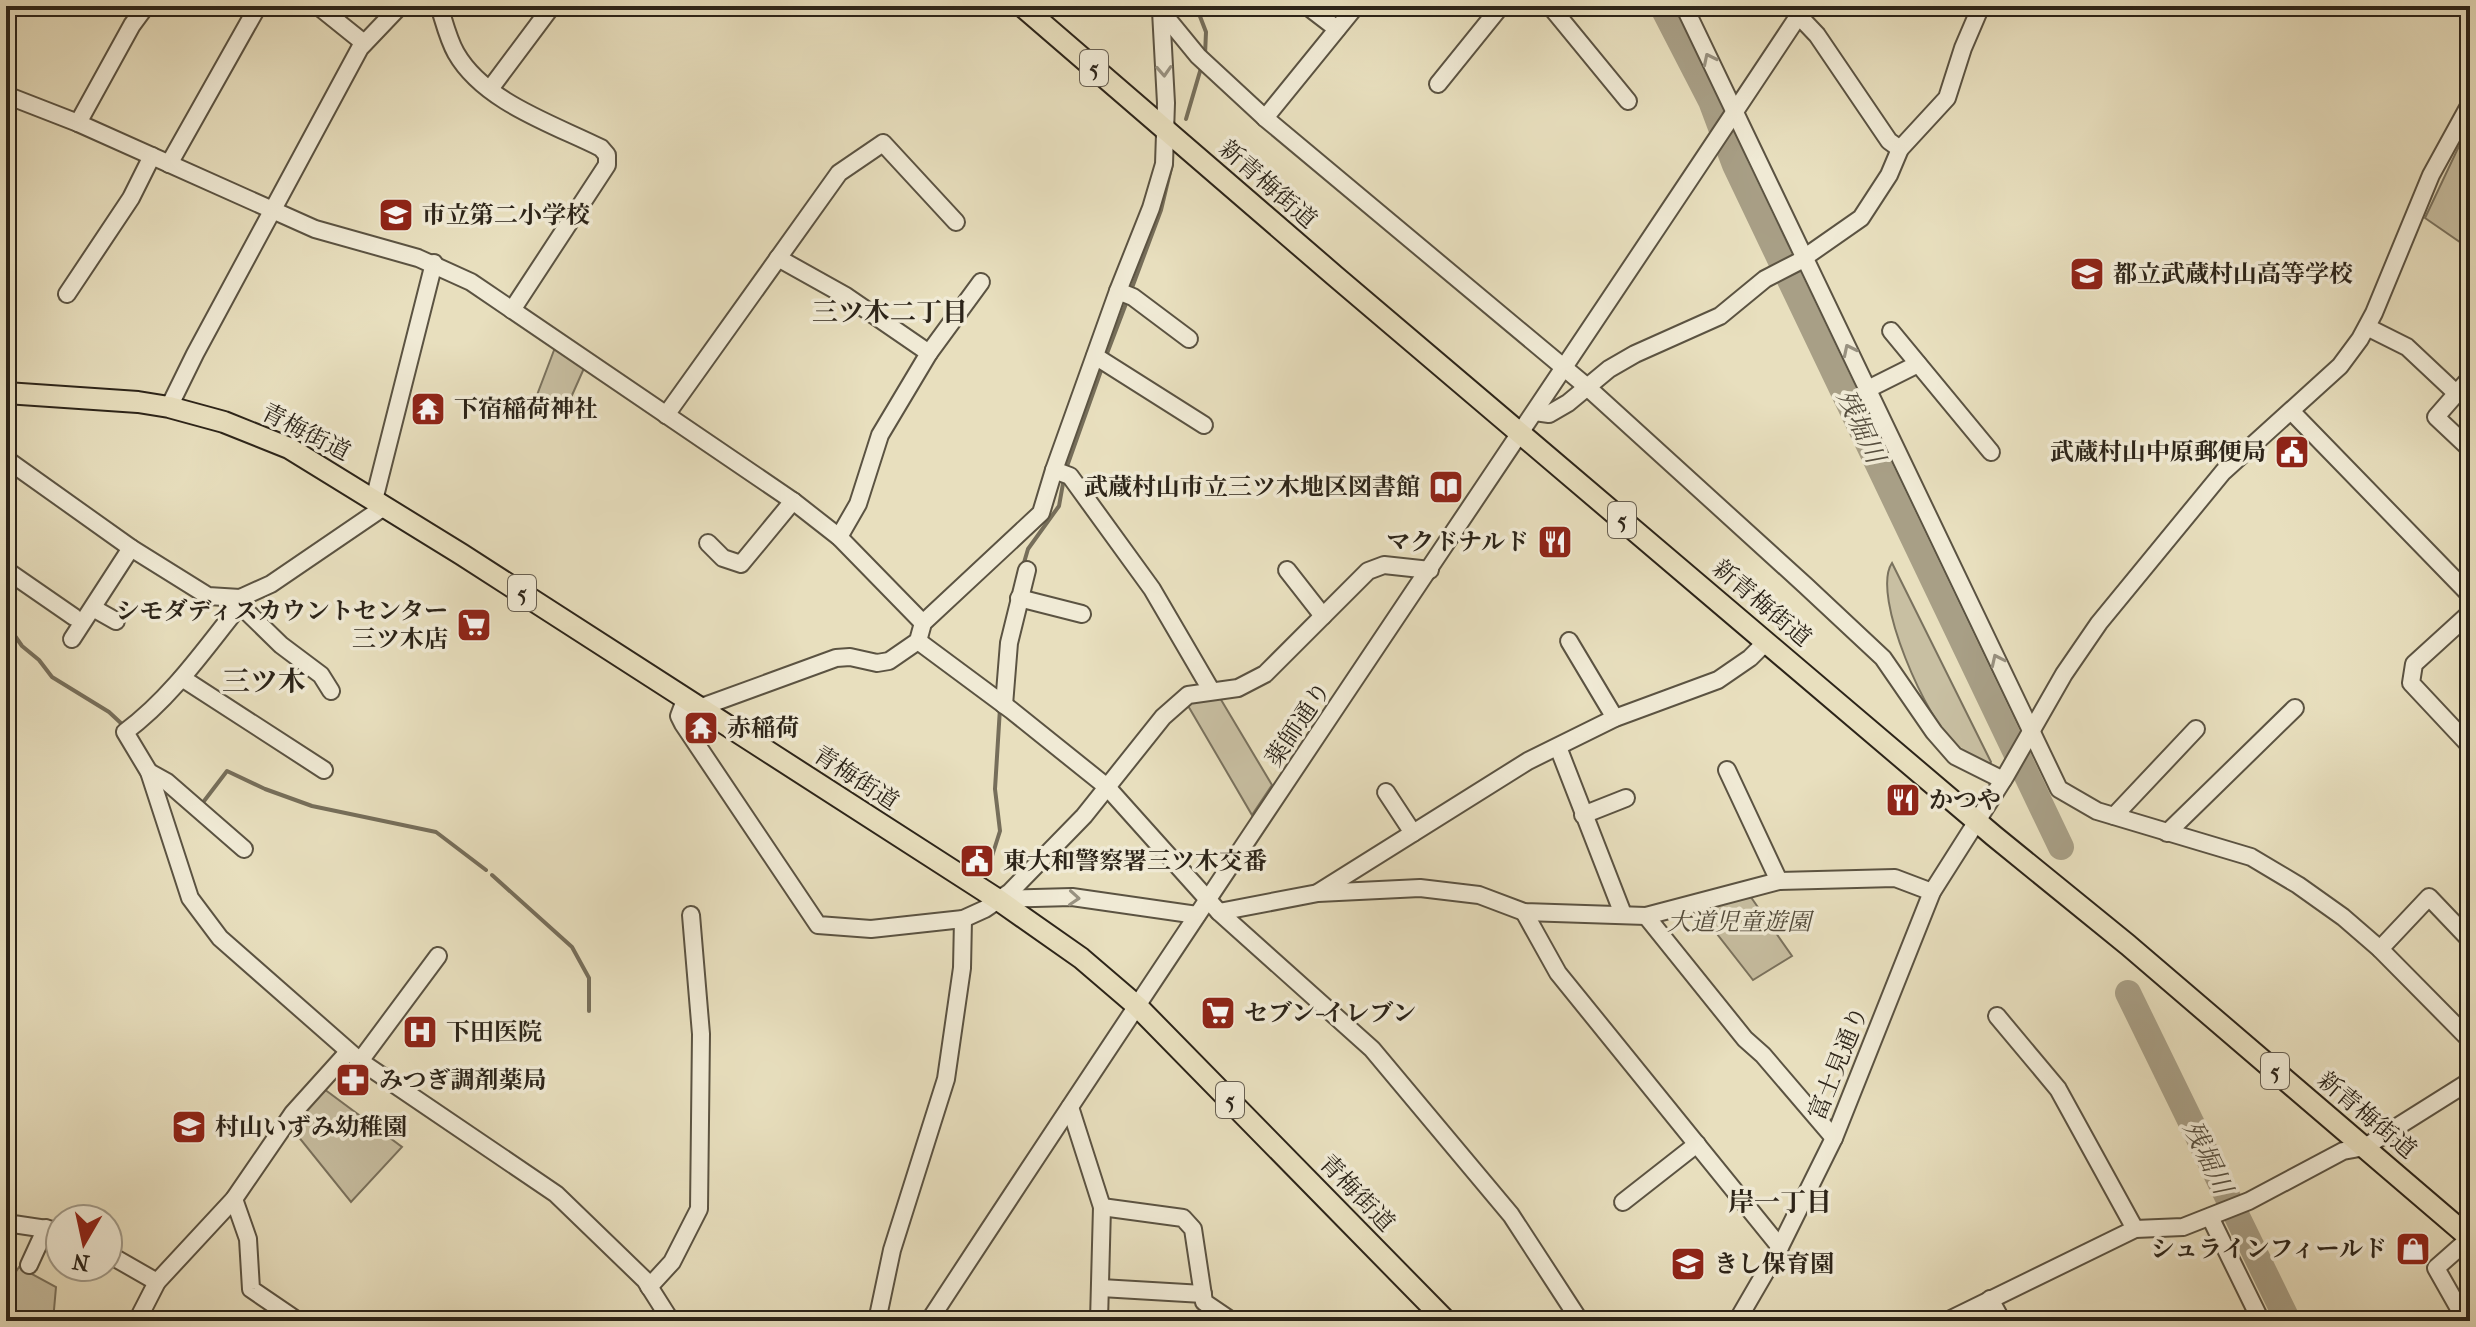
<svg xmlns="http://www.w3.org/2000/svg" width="2476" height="1327" viewBox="0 0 2476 1327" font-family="'IM FELL French Canon','Noto Serif JP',serif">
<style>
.green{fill:#c8bfa2;stroke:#7a725e;stroke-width:2}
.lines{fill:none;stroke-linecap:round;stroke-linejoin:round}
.stream{stroke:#766e5a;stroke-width:4}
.river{stroke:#a89f86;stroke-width:26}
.minor-casing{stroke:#5b5342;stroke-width:20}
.major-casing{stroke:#2c2419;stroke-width:24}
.minor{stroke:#f0ead5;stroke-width:16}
.major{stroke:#e8dfbe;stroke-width:20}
.oneway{stroke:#989180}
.labels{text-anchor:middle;stroke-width:7;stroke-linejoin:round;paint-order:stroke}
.shield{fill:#f0ead5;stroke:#675f51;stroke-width:2}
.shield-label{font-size:22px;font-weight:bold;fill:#2c2419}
.street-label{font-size:24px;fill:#2c2419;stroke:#f0ead5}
.poi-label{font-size:24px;font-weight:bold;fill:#2c2419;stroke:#f0ead5;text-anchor:start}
.park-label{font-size:24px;font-style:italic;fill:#534b3b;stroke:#f0ead5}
.neighbourhood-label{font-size:26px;font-weight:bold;fill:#2c2419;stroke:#f0ead5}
.water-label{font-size:26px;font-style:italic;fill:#574f3f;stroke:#f0ead5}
.quarter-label{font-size:28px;font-weight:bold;fill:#2c2419;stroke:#f0ead5}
</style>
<rect width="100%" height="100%" fill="#e8dfbe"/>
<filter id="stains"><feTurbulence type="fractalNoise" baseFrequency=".0025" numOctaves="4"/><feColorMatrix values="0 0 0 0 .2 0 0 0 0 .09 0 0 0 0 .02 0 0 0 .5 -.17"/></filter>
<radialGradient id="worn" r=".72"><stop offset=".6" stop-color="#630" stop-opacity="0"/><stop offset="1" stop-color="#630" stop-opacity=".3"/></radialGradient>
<!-- green -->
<g class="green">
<polygon points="2470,143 2470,249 2425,218 2459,146"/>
<polygon points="556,345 585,366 565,411 537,395"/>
<path d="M1892,563L1991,762L1989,765C1979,760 1966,754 1957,747C1928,723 1870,595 1892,563Z"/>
<polygon points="1217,693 1272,785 1252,815 1187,704"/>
<polygon points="1748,893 1792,956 1753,980 1696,907"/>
<polygon points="320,1086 402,1147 351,1202 289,1125"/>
<polygon points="19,1267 56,1287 53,1321 6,1321 6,1287"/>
</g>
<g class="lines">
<!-- stream -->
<g class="stream">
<polyline points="1196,6 1206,32 1205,55"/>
<polyline points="1186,119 1201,68"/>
<polyline points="1130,293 1161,210 1172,164"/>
<polyline points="1106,356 1127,301"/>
<polyline points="1066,469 1103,365"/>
<polyline points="1023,566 1028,549 1059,506 1064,478"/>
<polyline points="6,623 22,646 39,660 52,677 109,712 123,725"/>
<polyline points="201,805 227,771 265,789 312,806 436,832 486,870"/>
<polyline points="492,875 572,947 589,978 589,1011"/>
<polyline points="986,875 1000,831 995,789 1000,708"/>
</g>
<!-- river -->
<g class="river">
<polyline points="1662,6 1711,101 1735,165 2061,847"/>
<polyline points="2128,993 2288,1321"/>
</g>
<!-- minor casing -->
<g class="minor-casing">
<g id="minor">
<polyline points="318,6 364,43"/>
<path d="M439,6C444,21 448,39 456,53C484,102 553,124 601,148L607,155V165L512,310"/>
<polyline points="1157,6 1198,56 1265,118 1586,386 1806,586 1883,658 1934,732 1955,756 2003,780"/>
<polyline points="1307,6 1337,29"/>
<polyline points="1550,6 1628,101"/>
<polyline points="1684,6 2059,789 2097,811 2251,857 2298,885 2343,917 2380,949 2470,1040"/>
<polyline points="1799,16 1817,35 1889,141 1900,149"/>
<polyline points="1438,84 1501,6"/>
<polyline points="490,89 552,6"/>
<polyline points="6,95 78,123 315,229 418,258 471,282 793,501 839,537 923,623"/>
<polyline points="1265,118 1356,6"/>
<polyline points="78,123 132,25 146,6"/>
<polyline points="169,164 258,6"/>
<polyline points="778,258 846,296 929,353 880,435 858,504 839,537"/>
<polyline points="1118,291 1133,297 1189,339"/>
<polyline points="67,294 131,198 152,156"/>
<polyline points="2367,327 2407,347 2456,393"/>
<polyline points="1891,331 1991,452"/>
<polyline points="929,353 981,282"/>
<polyline points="1095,356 1204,425"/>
<polyline points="2470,378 2436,417 2470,449"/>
<polyline points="1868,389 1918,364"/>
<polyline points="169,407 195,354 360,48 400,6"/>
<polyline points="1535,412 1549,414 1568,403 1609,369 1635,354 1720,316 1765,279 1798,262 1861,218 1889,175 1900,149 1947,98 1963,48 1981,6"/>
<polyline points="2292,412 2470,595"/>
<polyline points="666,415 839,173 883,143 956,222"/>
<polyline points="6,459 131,548 208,596 240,598 271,584 384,507"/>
<polyline points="1054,470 1070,476 1152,589 1211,690"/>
<polyline points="374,500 434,263"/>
<polyline points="708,543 723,558 741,564 793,501"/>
<polyline points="6,570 74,617"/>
<polyline points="1287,570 1323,616"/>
<path d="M240,598V605C205,649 171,698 125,732L149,772L190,898L220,938L360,1061L556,1194L645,1280L671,1321"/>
<polyline points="1019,598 1082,614"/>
<polyline points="240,605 281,645 321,675 331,691"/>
<polyline points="93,608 116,621"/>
<polyline points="2470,613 2414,664 2411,683 2470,746"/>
<polyline points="72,639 131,548"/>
<polyline points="918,641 1011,710 1107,787 1219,912 1372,1049 1511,1215 1580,1321"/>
<polyline points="1569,641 1615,718"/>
<polyline points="182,678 324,770"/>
<polyline points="685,700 679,716 683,724 818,925 871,929 963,919 985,909 1010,892 1084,816 1163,717 1188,695 1238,688 1265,674 1368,571 1384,565 1430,570"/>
<polyline points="1004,705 1009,643 1027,570"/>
<polyline points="699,708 836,658 850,657 877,663 889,661 918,641 923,623 1041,513 1054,470 1118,291 1151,208 1164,164 1166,103 1161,11"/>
<polyline points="1558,747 1623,914"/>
<polyline points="1727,770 1779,881"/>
<polyline points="149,772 167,782 244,849"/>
<polyline points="1386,792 1413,833"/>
<polyline points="1583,815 1626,798"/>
<polyline points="2114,816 2196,729"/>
<polyline points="2167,833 2295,708"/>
<polyline points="1319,892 1528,761 1615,718 1718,680 1750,658 1766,642"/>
<polyline points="998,899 1072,897 1197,915"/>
<polyline points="1219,912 1318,893 1420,888 1479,895 1524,912 1646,916 1779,881 1895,878 1932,892"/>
<polyline points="1524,912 1558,973 1780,1247"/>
<polyline points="1646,916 1745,1039 1763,1055 1834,1138"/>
<polyline points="2380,949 2429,897 2470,940"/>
<polyline points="1997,1016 2058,1089 2135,1229"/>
<polyline points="360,1061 438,956"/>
<polyline points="1070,1107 1102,1207 1099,1321"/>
<polyline points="234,1199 248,1239 251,1289 298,1321"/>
<polyline points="1623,1202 1697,1144"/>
<polyline points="1102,1207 1183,1218 1193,1229 1204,1302 1232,1321"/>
<polyline points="2210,1217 2261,1321"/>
<polyline points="6,1218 13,1224 60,1231"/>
<polyline points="108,1254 157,1282"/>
<polyline points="29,1265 46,1228"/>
<polyline points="649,1287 672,1262 699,1209 701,1034 691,915"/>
<polyline points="1101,1288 1203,1294"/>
<polyline points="1990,1299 2002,1321"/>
<polyline points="137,1321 157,1282 234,1199 293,1113 348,1052"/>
<polyline points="877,1321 892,1250 946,1079 962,968 963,919"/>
<path d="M929,1321C1217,880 1514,445 1805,6"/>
<polyline points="1737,1321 1780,1247 1834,1138 1932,892 2005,777 2064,674 2099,623 2223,472 2340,366 2360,339 2374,313 2431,175 2470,104"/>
<polyline points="1947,1321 2135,1229 2183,1227 2249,1201 2343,1151 2365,1147 2470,1081"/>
<polyline points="2466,1321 2436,1268 2470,1238"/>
</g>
</g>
<!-- major casing -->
<g class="major-casing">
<g id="major">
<polyline points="1022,6 1335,276 1994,836 2128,945 2470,1238"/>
<polyline points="6,393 138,402 169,407 224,422 289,448 461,554 997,899 1081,958 1137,1006 1446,1321"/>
</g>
</g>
<!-- minor -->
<use href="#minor" class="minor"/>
<!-- major -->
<use href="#major" class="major"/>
</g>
<!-- one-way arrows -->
<defs><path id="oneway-chevron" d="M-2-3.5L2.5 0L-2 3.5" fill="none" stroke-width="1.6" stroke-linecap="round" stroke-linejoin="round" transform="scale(2)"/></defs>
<g class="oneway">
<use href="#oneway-chevron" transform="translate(1709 59) rotate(-116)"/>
<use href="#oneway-chevron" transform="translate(1164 71) rotate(87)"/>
<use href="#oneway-chevron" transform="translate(1849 350) rotate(-116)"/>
<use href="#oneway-chevron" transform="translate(1997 660) rotate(-115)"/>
<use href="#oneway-chevron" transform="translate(1074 898) rotate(4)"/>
</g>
<!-- icons -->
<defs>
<g id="school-square" transform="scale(1.8)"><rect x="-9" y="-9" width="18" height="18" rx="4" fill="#8f2418" stroke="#f0ead5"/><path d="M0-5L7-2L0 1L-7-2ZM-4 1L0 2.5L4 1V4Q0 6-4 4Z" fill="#fff"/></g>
<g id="temple-square" transform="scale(1.8)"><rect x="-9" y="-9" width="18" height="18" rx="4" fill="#8f2418" stroke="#f0ead5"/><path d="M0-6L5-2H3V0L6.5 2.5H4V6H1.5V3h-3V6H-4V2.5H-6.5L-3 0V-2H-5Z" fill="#fff"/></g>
<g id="civic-square" transform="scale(1.8)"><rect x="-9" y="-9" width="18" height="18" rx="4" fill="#8f2418" stroke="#f0ead5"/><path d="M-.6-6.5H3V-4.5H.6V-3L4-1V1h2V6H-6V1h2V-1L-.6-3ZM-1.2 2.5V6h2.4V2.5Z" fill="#fff"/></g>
<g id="library-square" transform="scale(1.8)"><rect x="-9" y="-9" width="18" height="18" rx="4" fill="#8f2418" stroke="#f0ead5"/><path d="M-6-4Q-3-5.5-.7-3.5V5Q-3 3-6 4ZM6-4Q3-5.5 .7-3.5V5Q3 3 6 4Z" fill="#fff"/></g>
<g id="restaurant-square" transform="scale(1.8)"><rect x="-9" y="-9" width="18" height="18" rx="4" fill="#8f2418" stroke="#f0ead5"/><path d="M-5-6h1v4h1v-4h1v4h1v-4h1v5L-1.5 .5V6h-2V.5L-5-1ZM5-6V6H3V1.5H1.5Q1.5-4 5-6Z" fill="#fff"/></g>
<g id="supermarket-square" transform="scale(1.8)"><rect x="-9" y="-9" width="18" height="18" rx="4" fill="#8f2418" stroke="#f0ead5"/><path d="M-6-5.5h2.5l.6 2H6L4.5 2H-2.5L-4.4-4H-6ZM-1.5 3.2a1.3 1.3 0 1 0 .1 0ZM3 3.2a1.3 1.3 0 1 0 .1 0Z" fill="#fff"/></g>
<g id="hospital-square" transform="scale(1.8)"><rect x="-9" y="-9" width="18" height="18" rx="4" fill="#8f2418" stroke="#f0ead5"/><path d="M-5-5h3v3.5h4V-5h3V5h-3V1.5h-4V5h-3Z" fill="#fff"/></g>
<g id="pharmacy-square" transform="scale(1.8)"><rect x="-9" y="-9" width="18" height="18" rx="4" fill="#8f2418" stroke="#f0ead5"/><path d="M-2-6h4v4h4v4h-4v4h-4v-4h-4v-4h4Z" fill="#fff"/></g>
<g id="shop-square" transform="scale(1.8)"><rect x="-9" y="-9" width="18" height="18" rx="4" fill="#8f2418" stroke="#f0ead5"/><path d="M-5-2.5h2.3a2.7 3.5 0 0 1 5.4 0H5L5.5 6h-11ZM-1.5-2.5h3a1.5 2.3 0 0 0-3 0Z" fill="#fff"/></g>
</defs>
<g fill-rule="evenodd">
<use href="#school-square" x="396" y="215"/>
<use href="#school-square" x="2087" y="274"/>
<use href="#temple-square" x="428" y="409"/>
<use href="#civic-square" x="2292" y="452"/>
<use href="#library-square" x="1446" y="487"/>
<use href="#restaurant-square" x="1555" y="542"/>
<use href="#supermarket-square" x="474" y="625"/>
<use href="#temple-square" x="701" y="728"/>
<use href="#restaurant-square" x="1903" y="800"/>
<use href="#civic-square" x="977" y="861"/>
<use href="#supermarket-square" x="1218" y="1013"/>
<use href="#hospital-square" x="420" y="1032"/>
<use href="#pharmacy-square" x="353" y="1080"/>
<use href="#school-square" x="189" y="1127"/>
<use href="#shop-square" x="2413" y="1249"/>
<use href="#school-square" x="1688" y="1264"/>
</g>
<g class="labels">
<!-- shield labels -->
<g class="shield">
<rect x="1080" y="50" width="28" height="36" rx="6"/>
<rect x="1608" y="502" width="28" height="36" rx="6"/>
<rect x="508" y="575" width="28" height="36" rx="6"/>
<rect x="2261" y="1053" width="28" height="36" rx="6"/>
<rect x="1216" y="1082" width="28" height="36" rx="6"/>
</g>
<g class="shield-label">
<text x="1094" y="76">5</text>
<text x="1622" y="528">5</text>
<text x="522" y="601">5</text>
<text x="2275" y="1079">5</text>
<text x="1230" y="1108">5</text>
</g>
<!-- street labels -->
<g class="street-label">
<text transform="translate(1268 184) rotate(41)" y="8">新青梅街道</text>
<text transform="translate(306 432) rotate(27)" y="8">青梅街道</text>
<text transform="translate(1762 603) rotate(40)" y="8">新青梅街道</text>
<text transform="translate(1298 724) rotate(-56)" y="8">薬師通り</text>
<text transform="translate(856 778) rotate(33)" y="8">青梅街道</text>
<text transform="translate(1838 1063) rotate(-68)" y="8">富士見通り</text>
<text transform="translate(2367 1115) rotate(40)" y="8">新青梅街道</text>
<text transform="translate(1357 1193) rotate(46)" y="8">青梅街道</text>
</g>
<!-- poi labels -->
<g class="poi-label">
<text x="422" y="223">市立第二小学校</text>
<text x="2113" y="282">都立武蔵村山高等学校</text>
<text x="454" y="417">下宿稲荷神社</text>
<text x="2266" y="460" text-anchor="end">武蔵村山中原郵便局</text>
<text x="1420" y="495" text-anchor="end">武蔵村山市立三ツ木地区図書館</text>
<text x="1529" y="550" text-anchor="end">マクドナルド</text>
<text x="448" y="619" text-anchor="end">シモダディスカウントセンター<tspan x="448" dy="28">三ツ木店</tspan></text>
<text x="727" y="736">赤稲荷</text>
<text x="1929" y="808">かつや</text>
<text x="1003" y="869">東大和警察署三ツ木交番</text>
<text x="1244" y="1021">セブン-イレブン</text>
<text x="446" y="1040">下田医院</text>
<text x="379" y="1088">みつぎ調剤薬局</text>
<text x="215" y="1135">村山いずみ幼稚園</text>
<text x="2387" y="1257" text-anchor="end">シュラインフィールド</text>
<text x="1714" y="1272">きし保育園</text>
</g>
<!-- park labels -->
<g class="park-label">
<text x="1739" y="930">大道児童遊園</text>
</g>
<!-- neighbourhood labels -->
<g class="neighbourhood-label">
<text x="890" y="321">三ツ木二丁目</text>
<text x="1780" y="1211">岸一丁目</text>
</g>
<!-- water labels -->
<g class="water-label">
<text transform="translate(1861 426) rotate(65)" y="9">残堀川</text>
<text transform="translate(2208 1157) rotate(64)" y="9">残堀川</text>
</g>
<!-- quarter labels -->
<g class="quarter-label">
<text x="264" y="691">三ツ木</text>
</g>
</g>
<!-- margin -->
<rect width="2476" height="1327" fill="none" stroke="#e8dfbe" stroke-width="32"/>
<rect x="8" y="8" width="2460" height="1311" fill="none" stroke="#2c2419" stroke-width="4"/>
<rect x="16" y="16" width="2444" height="1295" fill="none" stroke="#2c2419" stroke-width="2"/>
<!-- north arrow -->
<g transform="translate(84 1243) rotate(189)"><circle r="38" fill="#f0ead5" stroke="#a29b8a" stroke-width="2"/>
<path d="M0-6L14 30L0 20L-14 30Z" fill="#8f2418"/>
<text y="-12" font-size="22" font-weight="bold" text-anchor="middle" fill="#2c2419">N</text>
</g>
<rect width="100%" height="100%" filter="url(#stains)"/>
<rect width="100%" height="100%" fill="url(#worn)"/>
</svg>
